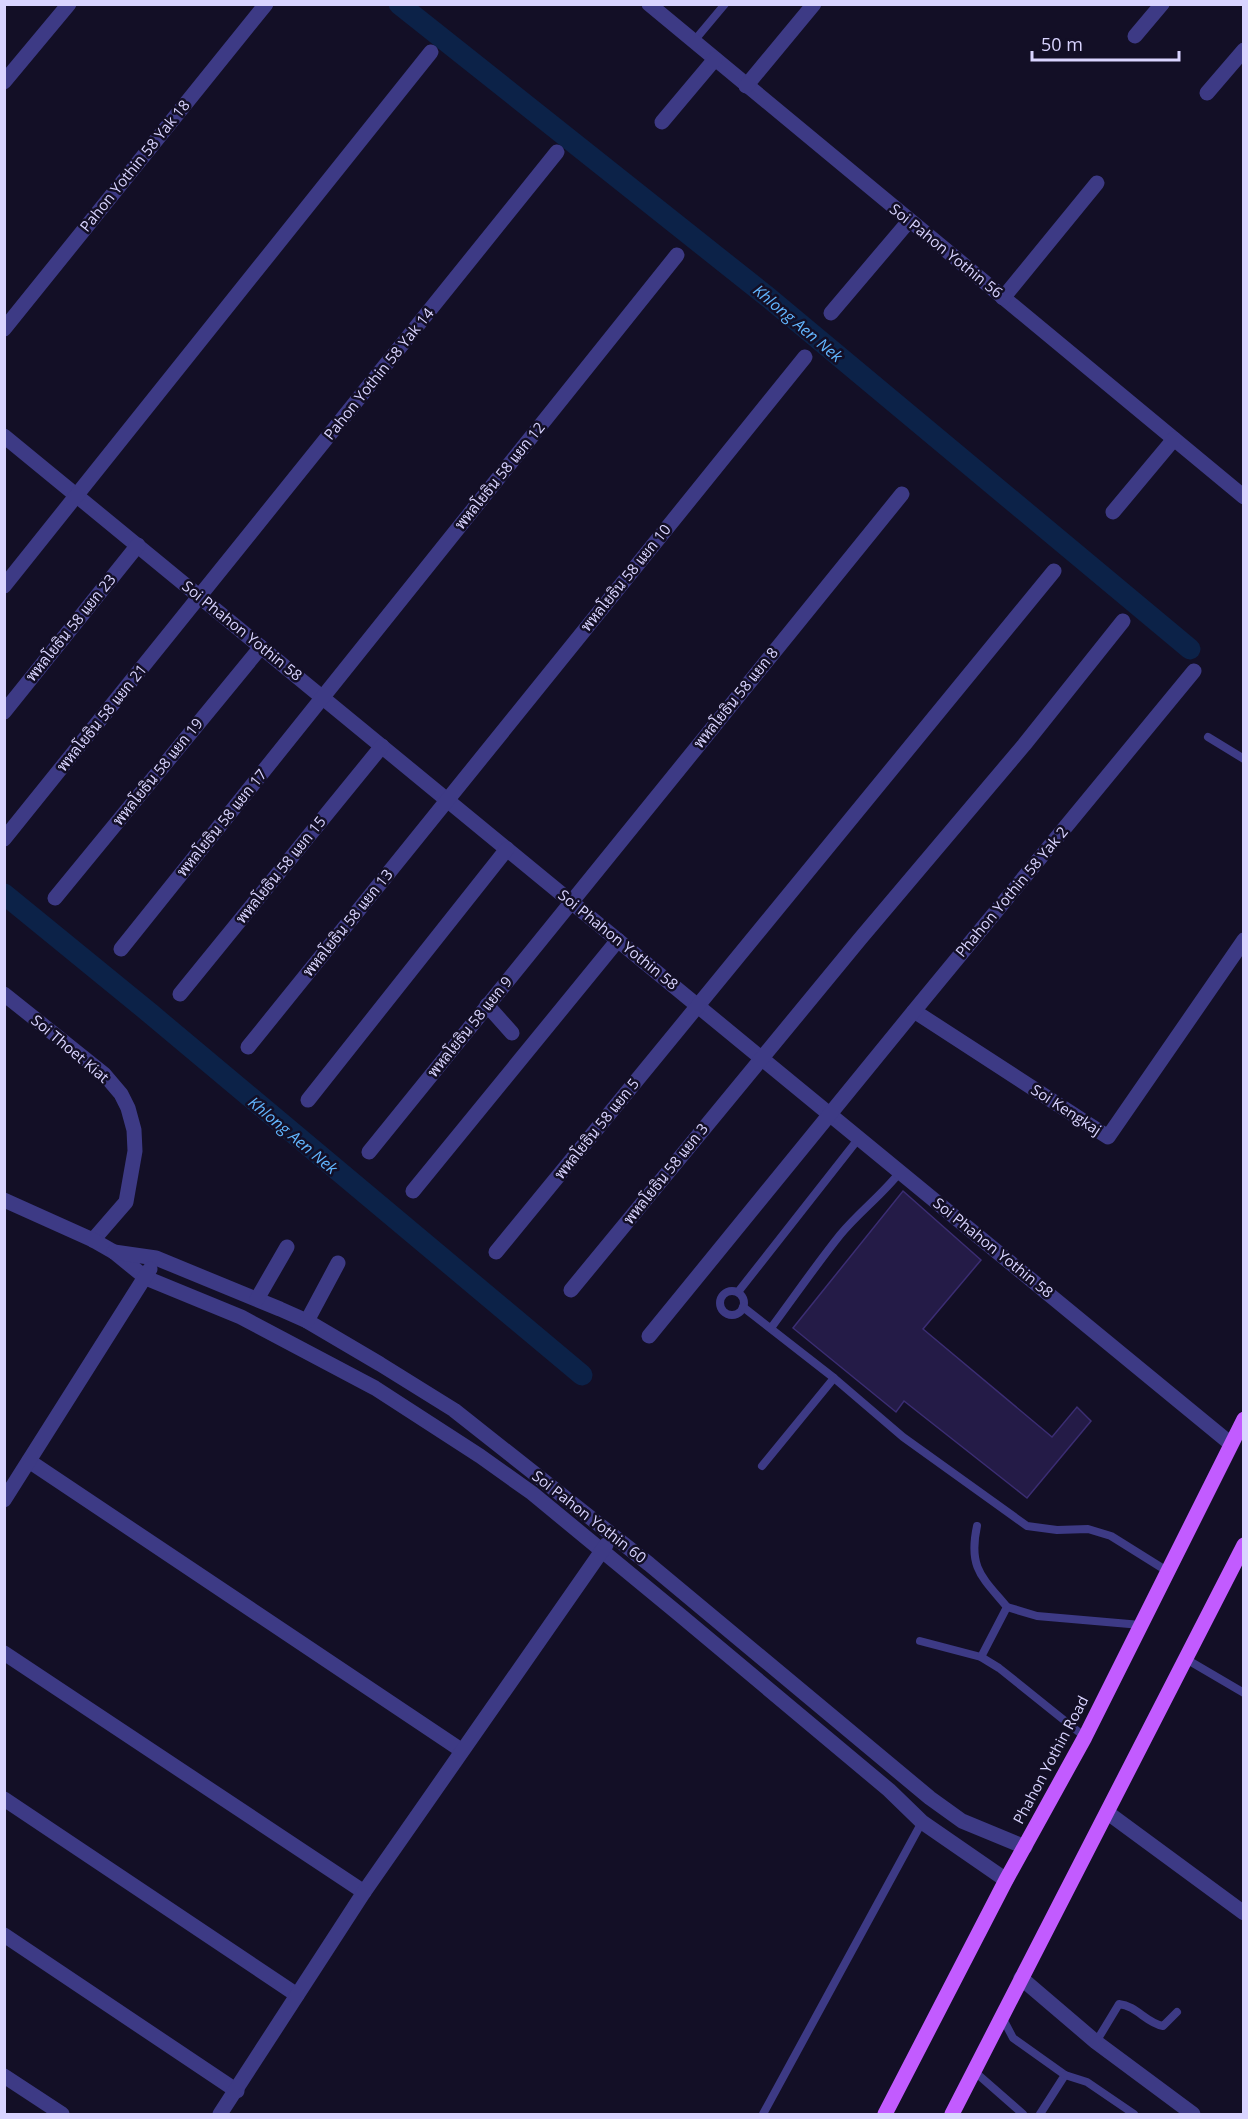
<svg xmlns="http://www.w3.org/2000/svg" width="1248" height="2119" viewBox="0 0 1248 2119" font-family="'Open Sans',Sarabun,sans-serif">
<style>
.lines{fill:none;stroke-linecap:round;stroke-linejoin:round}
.canal{stroke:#0c2248;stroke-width:21}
.building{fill:#241b47;stroke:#3b2d73;stroke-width:1.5}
.service{stroke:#3d3a85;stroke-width:8}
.minor{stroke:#3d3a85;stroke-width:15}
.primary{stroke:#c25bff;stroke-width:15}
.labels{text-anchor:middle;stroke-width:5;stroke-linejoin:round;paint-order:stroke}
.street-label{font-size:15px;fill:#d9d4ff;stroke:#130f26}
.water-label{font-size:16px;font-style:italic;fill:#62b6ff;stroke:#130f26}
</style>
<rect width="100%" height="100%" fill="#130f26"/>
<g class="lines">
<!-- canal -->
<g class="canal">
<polyline points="399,4 769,298 1190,649"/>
<polyline points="4,894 151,1014 582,1375"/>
</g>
</g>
<!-- building -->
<polygon class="building" points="903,1191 981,1260 923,1329 1052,1437 1077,1407 1091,1421 1027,1498 904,1401 896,1412 793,1328"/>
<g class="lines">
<!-- service -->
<g class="service">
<polyline points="694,41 725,4"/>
<polyline points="1208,737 1244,759"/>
<circle cx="732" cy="1303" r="12"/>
<polyline points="738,1292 859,1138"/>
<polyline points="743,1307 834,1378 903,1437 1027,1526 1057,1530 1088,1529 1111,1536 1167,1571"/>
<path d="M771,1328C794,1297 816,1265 840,1235C859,1212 882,1195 900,1172"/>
<polyline points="762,1466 834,1378"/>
<path d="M977,1526C968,1568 982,1577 1007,1607"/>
<polyline points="920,1641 981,1657"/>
<polyline points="1186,1659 1244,1693"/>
<polyline points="1085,1737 999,1668 981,1657 1007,1607 1037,1616 1141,1625"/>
<polyline points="1002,2017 1013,2038 1065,2075 1040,2114"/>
<path d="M1096,2042L1119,2004C1137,2006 1146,2023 1163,2026L1177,2012"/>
<polyline points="975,2072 1023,2114"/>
<polyline points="1065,2075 1087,2082 1134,2114"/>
<polyline points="763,2114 922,1822"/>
</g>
<!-- minor -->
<g class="minor">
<polyline points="649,4 1244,497"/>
<polyline points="1135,36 1162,4"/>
<polyline points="4,82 69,4"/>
<polyline points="746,86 814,4"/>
<polyline points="1207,93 1244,50"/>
<polyline points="662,122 715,59"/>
<polyline points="1003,298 1097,183"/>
<polyline points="831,313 909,221"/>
<polyline points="4,329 266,4"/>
<polyline points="4,436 1231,1444"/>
<polyline points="1113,512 1174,439"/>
<polyline points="4,586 431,52"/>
<polyline points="4,712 138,545"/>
<polyline points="4,839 557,152"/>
<polyline points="55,898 261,647"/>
<polyline points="121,949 677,255"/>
<polyline points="4,994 104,1074 121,1094 128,1108 134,1130 135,1151 126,1202 93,1240"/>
<polyline points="180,994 382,746"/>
<polyline points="487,1005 512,1033"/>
<polyline points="914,1011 1108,1137 1244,940"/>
<polyline points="248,1047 805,357"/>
<polyline points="308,1100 507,849"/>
<polyline points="369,1152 902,494"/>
<polyline points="413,1191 618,940"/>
<polyline points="4,1200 93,1240 114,1252 146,1278 241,1317 375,1388 480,1456 532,1493 680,1615 889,1790 922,1822 1006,1880"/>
<polyline points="114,1252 156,1258 280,1309 307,1321 380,1364 454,1410 649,1564 930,1798 962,1821 1025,1847"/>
<polyline points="496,1252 1054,571"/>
<polyline points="571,1290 860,939 1024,745 1123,621"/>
<polyline points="257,1299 287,1247"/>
<polyline points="307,1321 338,1263"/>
<polyline points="649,1336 914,1011 1194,671"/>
<polyline points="29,1461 461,1750"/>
<polyline points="4,1500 150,1269"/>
<polyline points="4,1653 364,1892"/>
<polyline points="4,1799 297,1995"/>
<polyline points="1108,1813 1244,1913"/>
<polyline points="4,1935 237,2091"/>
<polyline points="1021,1978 1096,2042 1193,2114"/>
<polyline points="4,2076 62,2114"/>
<polyline points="220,2114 364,1892 606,1545"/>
</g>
<!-- primary -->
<g class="primary">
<polyline points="885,2114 1006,1880 1085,1737 1244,1419"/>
<polyline points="952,2114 1244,1545"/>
</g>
</g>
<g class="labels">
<!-- street labels -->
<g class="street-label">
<text transform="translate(135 166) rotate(-51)" y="5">Pahon Yothin 58 Yak 18</text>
<text transform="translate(946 251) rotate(39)" y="5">Soi Pahon Yothin 56</text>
<text transform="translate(379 374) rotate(-51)" y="5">Pahon Yothin 58 Yak 14</text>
<text transform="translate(500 476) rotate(-51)" y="5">พหลโยธิน 58 แยก 12</text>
<text transform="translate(626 578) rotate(-51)" y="5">พหลโยธิน 58 แยก 10</text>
<text transform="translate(71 628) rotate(-51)" y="5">พหลโยธิน 58 แยก 23</text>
<text transform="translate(242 631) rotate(39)" y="5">Soi Phahon Yothin 58</text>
<text transform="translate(736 698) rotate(-51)" y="5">พหลโยธิน 58 แยก 8</text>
<text transform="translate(102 718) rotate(-51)" y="5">พหลโยธิน 58 แยก 21</text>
<text transform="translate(158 772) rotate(-51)" y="5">พหลโยธิน 58 แยก 19</text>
<text transform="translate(222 823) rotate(-51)" y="5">พหลโยธิน 58 แยก 17</text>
<text transform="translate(281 870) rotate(-51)" y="5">พหลโยธิน 58 แยก 15</text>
<text transform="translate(1012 892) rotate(-50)" y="5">Phahon Yothin 58 Yak 2</text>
<text transform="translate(348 923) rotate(-51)" y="5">พหลโยธิน 58 แยก 13</text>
<text transform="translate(618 940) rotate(39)" y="5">Soi Phahon Yothin 58</text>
<text transform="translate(470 1027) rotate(-51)" y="5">พหลโยธิน 58 แยก 9</text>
<text transform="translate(70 1049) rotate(40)" y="5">Soi Thoet Kiat</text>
<text transform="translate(1066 1110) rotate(33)" y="5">Soi Kengkaj</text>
<text transform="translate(597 1129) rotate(-51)" y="5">พหลโยธิน 58 แยก 5</text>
<text transform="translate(666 1174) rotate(-51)" y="5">พหลโยธิน 58 แยก 3</text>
<text transform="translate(993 1248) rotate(39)" y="5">Soi Phahon Yothin 58</text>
<text transform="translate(589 1517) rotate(38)" y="5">Soi Pahon Yothin 60</text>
<text transform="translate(1051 1760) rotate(-62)" y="5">Phahon Yothin Road</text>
</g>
<!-- water labels -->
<g class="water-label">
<text transform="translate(798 323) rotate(40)" y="6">Khlong Aen Nek</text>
<text transform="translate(293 1135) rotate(40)" y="6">Khlong Aen Nek</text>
</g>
</g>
<!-- border -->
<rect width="1248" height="2119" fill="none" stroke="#d9d4ff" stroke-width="12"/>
<!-- scale -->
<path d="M1032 51v9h147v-9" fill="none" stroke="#d9d4ff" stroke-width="3"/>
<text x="1041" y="51" font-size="18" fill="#d9d4ff" stroke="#130f26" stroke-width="4.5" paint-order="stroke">50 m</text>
</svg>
